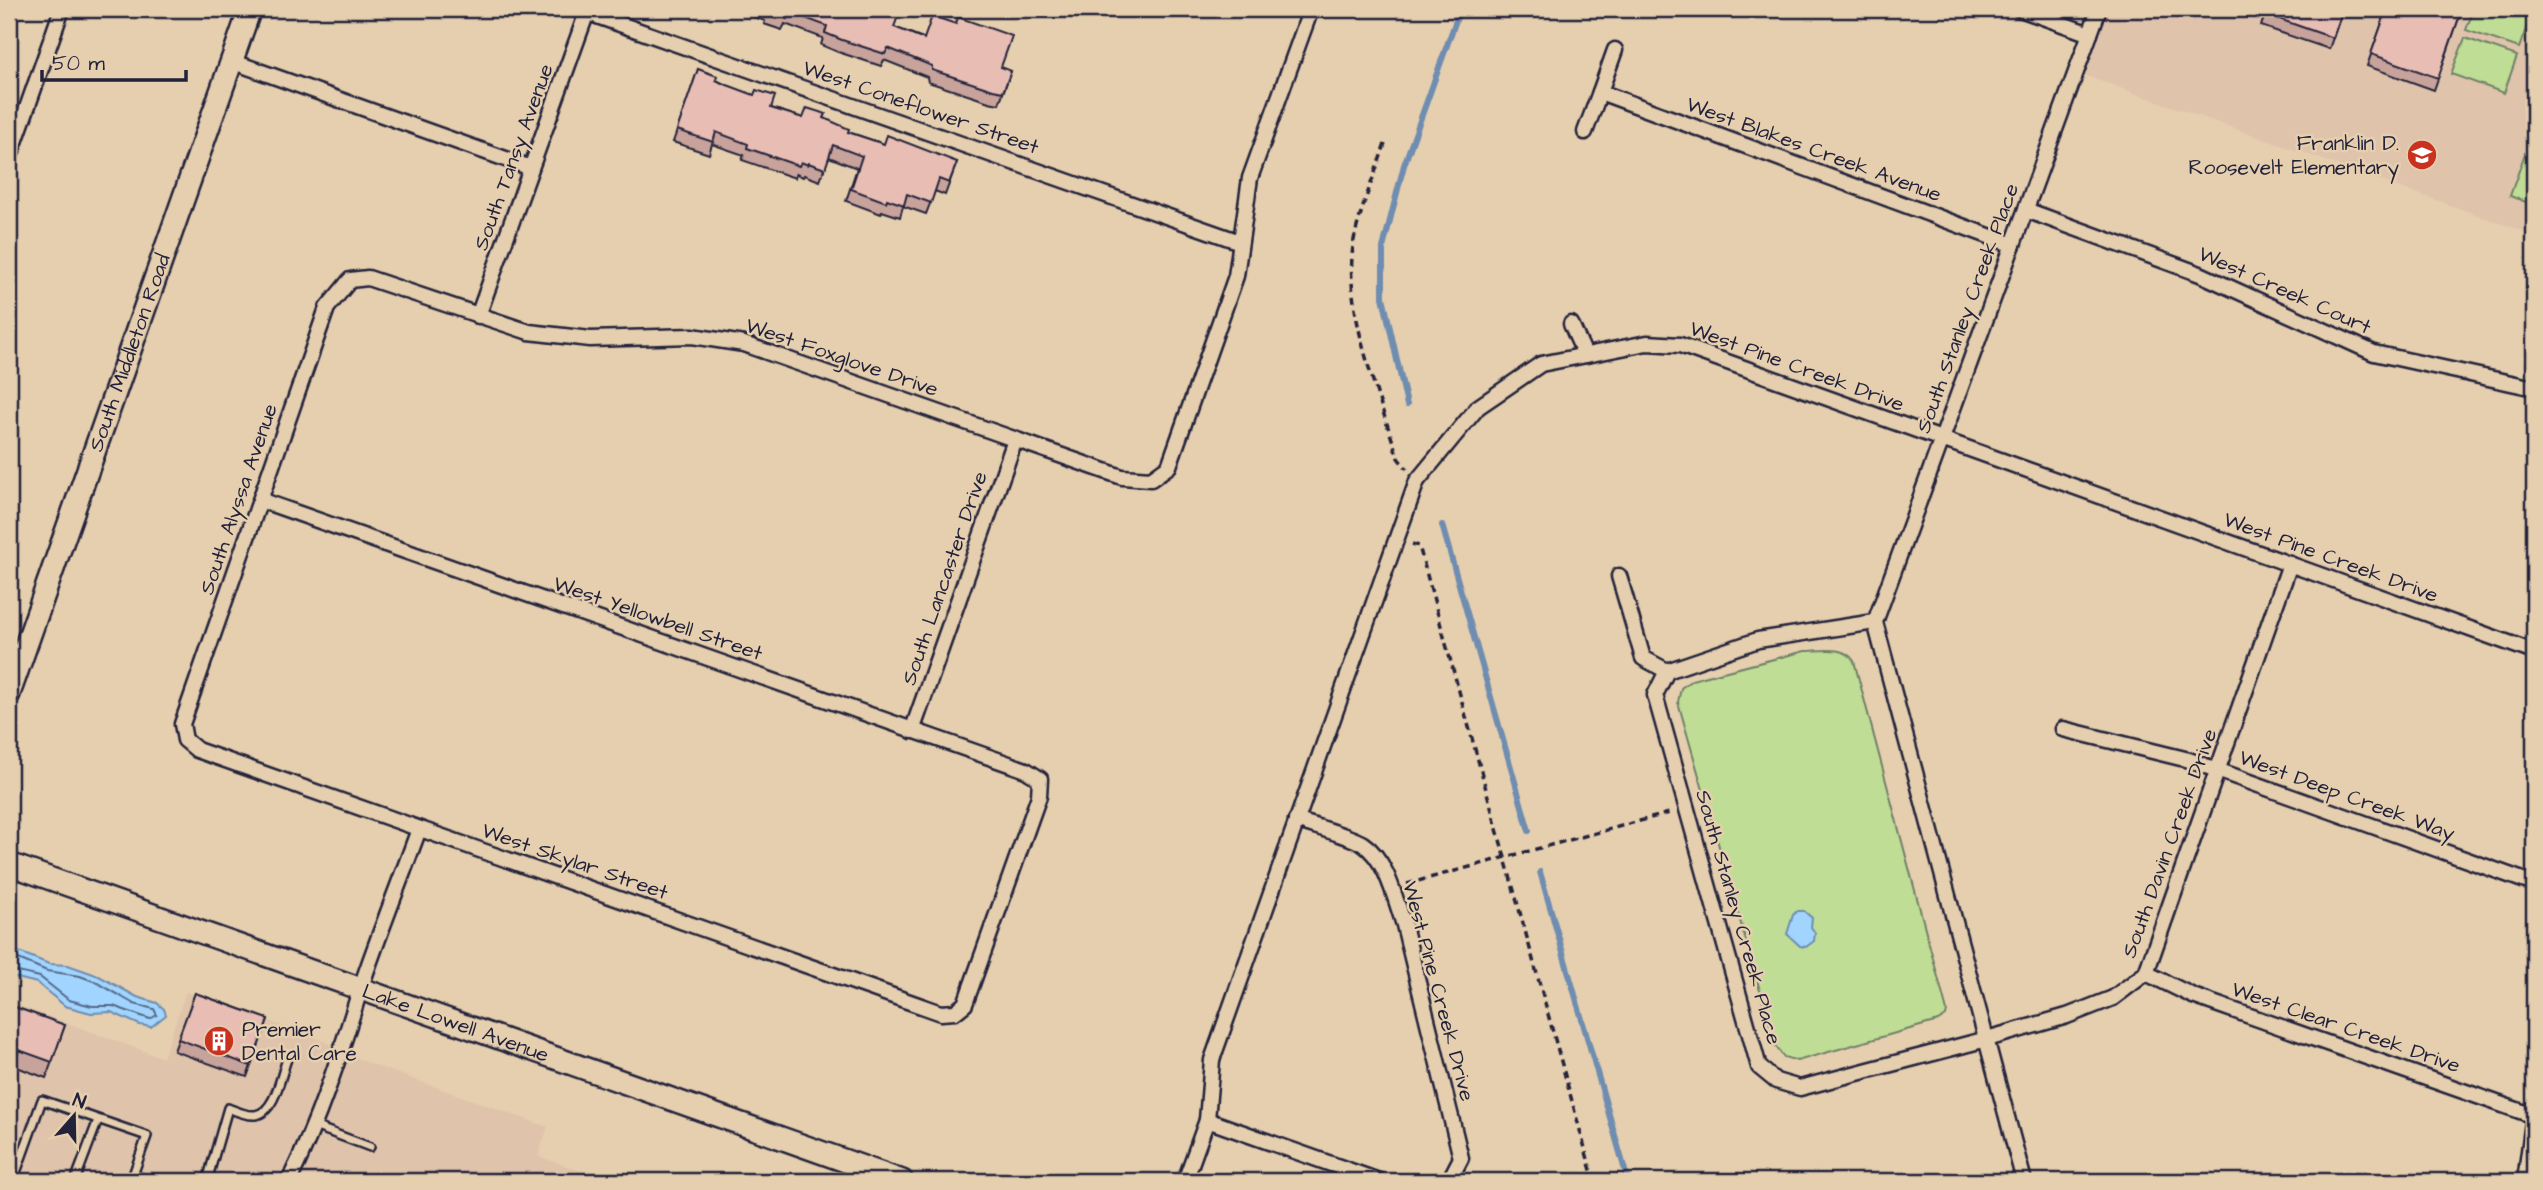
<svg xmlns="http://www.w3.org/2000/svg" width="2543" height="1190" viewBox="0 0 2543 1190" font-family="'Architects Daughter',sans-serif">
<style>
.built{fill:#dfc3ab}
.green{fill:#bfdd95;stroke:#708068;stroke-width:2}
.water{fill:#a1d5ff;stroke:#6e8db1;stroke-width:2}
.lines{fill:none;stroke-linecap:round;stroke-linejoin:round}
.shore{stroke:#556a89;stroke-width:2}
.stream{stroke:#6e8db1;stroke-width:6}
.service-casing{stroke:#22223b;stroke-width:12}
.minor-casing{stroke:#22223b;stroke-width:19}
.secondary-casing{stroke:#22223b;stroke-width:26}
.path{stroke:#22223b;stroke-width:3.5;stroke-dasharray:7 5;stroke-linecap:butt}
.service{stroke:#e6cfaf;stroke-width:7}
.minor{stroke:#e6cfaf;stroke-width:14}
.secondary{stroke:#e6cfaf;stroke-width:21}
.wall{fill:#c8a39b;stroke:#22223b;stroke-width:2}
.building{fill:#e8bdb4;stroke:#22223b;stroke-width:2}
.labels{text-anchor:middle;stroke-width:5;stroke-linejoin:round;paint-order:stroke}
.street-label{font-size:21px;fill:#22223b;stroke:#e6cfaf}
.poi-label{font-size:21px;fill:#22223b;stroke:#e6cfaf;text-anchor:end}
</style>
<rect width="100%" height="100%" fill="#e6cfaf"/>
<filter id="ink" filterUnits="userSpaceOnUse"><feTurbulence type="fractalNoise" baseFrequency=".0143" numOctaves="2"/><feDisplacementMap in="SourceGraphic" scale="14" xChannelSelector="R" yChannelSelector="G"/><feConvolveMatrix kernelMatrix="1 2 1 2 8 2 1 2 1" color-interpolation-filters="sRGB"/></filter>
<g filter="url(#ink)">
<!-- built -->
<g class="built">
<polygon points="2108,9 2534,9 2534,235 2084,75"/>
<polygon points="186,992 314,1037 368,1063 548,1127 538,1156 595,1176 593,1181 9,1181 9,1002 163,1058"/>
</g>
<!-- green -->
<g class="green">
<polygon points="2474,9 2523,9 2532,12 2519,48 2466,30"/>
<polygon points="2465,38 2517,56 2504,93 2451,74"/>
<polygon points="2534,128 2534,205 2510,196"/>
<path d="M1805,651C1821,651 1844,645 1854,661L1947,1011L1946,1016L1938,1021L1797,1061L1784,1057L1776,1047L1678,702L1681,688L1692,680Z"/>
</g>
<!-- water -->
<g class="water">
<polygon points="1797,911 1804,911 1812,918 1811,927 1815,933 1814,941 1806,947 1800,946 1787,934 1793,915"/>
<polygon points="9,948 49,964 68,965 99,976 137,997 157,1003 164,1009 166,1015 151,1027 140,1025 111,1012 91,1013 65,1006 37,983 9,976"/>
</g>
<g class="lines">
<!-- shore -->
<polyline class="shore" points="9,955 47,971 80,976 96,982 134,1004 154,1009 157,1015 150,1019 113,1006 92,1006 69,1000 40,977 9,970"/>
<!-- stream -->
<g class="stream">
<polyline points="1407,405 1383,297 1383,248 1404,165 1460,9"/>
<polyline points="1442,525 1529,831"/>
<polyline points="1540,872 1628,1181"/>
</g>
<!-- service casing -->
<g class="service-casing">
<g id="service">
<polyline points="314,1126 370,1147"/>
<polyline points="13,1181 42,1100 147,1136 133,1175 152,1181"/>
<polyline points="75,1181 98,1120"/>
<path d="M207,1181L228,1108C236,1111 246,1116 255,1115C275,1113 281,1075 287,1059"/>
</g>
</g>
<!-- minor casing -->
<g class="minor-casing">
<g id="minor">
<polyline points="577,9 1240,242"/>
<polyline points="2020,9 2090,34"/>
<polyline points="1615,50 1600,92 2013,245"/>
<polyline points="231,61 531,168"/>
<polyline points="1585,132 1600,92"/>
<polyline points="9,159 62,9"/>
<polyline points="2026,210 2200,274 2374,353 2534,388"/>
<polyline points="478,316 587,12"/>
<polyline points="1571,324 1585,355"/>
<polyline points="260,500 1026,770 1040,779 1039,796 965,1004 955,1012 941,1013 197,750 185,740 182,724 327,308 350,280 368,278 529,332 590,339 692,336 744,344 1122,477 1151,479 1169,466 1236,276 1250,178 1311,9"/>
<polyline points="1619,576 1643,658 1667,671"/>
<polyline points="1875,622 1758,640 1667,671 1655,695 1759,1067 1776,1081 1800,1088 1987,1039 2067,1016 2113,998 2146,973 2290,564"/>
<polyline points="2063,729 2189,760 2534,884"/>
<polyline points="912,731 1015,440"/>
<path d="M1296,820C1312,826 1351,836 1363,844C1387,860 1395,899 1404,925L1461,1158L1449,1181"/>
<polyline points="2146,973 2193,996 2534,1116"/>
<polyline points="1207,1120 1379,1181"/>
<path d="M289,1181C319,1120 340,1055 360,990C378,936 400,882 419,829"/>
<polyline points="1185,1181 1207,1120 1212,1060 1417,481 1478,407 1541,364 1647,343 1680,345 2534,652"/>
<polyline points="2024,1181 1875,622 2099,9"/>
<polyline points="2525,1181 2534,1114"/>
</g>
</g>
<!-- secondary casing -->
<g class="secondary-casing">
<g id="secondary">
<path id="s1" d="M9,694L250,9"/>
<path id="s2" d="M9,864L902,1181"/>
</g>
</g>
<!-- path -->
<g class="path">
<polyline points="9,63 17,67"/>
<path d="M1385,144C1375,174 1362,205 1355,235C1340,304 1378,392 1398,458L1407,469"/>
<polyline points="1412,544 1419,546 1594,1181"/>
<polyline points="1407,884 1673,812"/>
</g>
<!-- service -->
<use href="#service" class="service"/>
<!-- minor -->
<use href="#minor" class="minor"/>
<!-- secondary -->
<use href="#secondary" class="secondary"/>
</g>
<!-- wall -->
<g class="wall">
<polygon points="733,9 894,9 894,27 1011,71 999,104 989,102 928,82 927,77 884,60 881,66 838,52 821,45 823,38 785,24 782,30 764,24 765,21"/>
<polygon points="2267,9 2343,9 2329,49 2261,26"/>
<polygon points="2387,9 2462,9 2434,90 2367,66"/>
<polygon points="698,69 716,80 771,108 803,118 824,118 848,132 884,144 957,162 945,195 935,191 926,214 903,206 900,217 882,211 881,214 846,201 857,168 829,157 820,181 804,175 803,177 796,174 795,178 742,160 744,155 712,144 709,154 673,142"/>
<polygon points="195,993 268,1019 247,1077 174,1051"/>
<polygon points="9,1005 65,1025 46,1078 14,1066"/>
</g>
<!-- building -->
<g class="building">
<polygon points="768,9 894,9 900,11 894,27 924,39 932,16 956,24 958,17 1012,36 1001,67 1011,71 1003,92 993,90 932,70 932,66 888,48 885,54 842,40 825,33 827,26 789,12 787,19 768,13 769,9"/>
<polygon points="2267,9 2343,9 2333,38 2265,14"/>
<polygon points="2387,9 2462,9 2438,78 2371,54"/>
<polygon points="698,69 717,76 716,80 722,83 754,95 756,90 775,96 771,108 803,118 807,108 826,114 824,118 849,129 848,132 884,144 887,135 957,162 949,183 939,179 931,203 907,194 904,205 887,199 886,202 851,189 862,156 833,145 825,169 808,163 808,165 801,162 799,166 747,148 748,144 716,132 713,142 677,130"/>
<polygon points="195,993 268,1019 251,1066 178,1039"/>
<polygon points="9,1005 65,1025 52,1062 19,1050 9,1080"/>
</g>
</g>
<!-- icons -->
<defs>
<g id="school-disc" transform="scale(1.575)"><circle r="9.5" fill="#c8321e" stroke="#e6cfaf"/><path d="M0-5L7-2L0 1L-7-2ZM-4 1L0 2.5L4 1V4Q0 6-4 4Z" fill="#fff"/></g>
<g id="building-disc" transform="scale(1.575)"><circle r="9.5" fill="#c8321e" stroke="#e6cfaf"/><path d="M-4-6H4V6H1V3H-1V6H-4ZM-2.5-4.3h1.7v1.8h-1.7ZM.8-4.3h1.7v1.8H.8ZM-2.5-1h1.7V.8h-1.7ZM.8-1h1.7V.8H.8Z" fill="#fff"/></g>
</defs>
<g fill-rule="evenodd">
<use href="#school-disc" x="2422" y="155"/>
<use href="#building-disc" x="219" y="1041"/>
</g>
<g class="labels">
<!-- street labels -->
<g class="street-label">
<text transform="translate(921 107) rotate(19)" y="7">West Coneflower Street</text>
<text transform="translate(1814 149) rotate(20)" y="7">West Blakes Creek Avenue</text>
<text transform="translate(513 157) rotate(-70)" y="7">South Tansy Avenue</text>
<text transform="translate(2285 290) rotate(24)" y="7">West Creek Court</text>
<text transform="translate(1967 308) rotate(-70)" y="7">South Stanley Creek Place</text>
<text dy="7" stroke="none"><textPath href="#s1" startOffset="362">South Middleton Road</textPath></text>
<text transform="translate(842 357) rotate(19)" y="7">West Foxglove Drive</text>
<text transform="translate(1797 366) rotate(20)" y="7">West Pine Creek Drive</text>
<text transform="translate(238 499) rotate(-71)" y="7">South Alyssa Avenue</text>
<text transform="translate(2331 557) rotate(20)" y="7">West Pine Creek Drive</text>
<text transform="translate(944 578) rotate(-71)" y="7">South Lancaster Drive</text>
<text transform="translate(658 618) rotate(19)" y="7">West Yellowbell Street</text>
<text transform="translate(2347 795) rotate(20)" y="7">West Deep Creek Way</text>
<text transform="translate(2169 843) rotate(-70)" y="7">South Davin Creek Drive</text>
<text transform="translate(575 861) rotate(19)" y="7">West Skylar Street</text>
<text transform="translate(1739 917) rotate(74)" y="7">South Stanley Creek Place</text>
<text transform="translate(1439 991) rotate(75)" y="7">West Pine Creek Drive</text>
<text dy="7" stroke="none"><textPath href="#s2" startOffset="474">Lake Lowell Avenue</textPath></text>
<text transform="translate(2346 1027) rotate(19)" y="7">West Clear Creek Drive</text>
</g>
<!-- poi labels -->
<g class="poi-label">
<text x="2399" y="150">Franklin D.<tspan x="2399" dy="24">Roosevelt Elementary</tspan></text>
<text x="242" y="1036" text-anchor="start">Premier<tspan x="242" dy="24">Dental Care</tspan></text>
</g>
</g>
<!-- margin -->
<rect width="2543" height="1190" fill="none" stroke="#e6cfaf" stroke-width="35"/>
<rect x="18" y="18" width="2508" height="1155" fill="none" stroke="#22223b" stroke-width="2.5" filter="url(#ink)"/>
<!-- north arrow -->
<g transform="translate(74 1116) rotate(20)" stroke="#e6cfaf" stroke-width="5" paint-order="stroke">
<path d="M0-5L12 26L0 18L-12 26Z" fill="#22223b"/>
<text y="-10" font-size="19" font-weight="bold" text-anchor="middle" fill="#22223b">N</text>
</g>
<!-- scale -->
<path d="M42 70v10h144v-10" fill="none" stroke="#22223b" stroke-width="3.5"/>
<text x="52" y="70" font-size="21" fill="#22223b" stroke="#e6cfaf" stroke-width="5" paint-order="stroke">50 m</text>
</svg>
